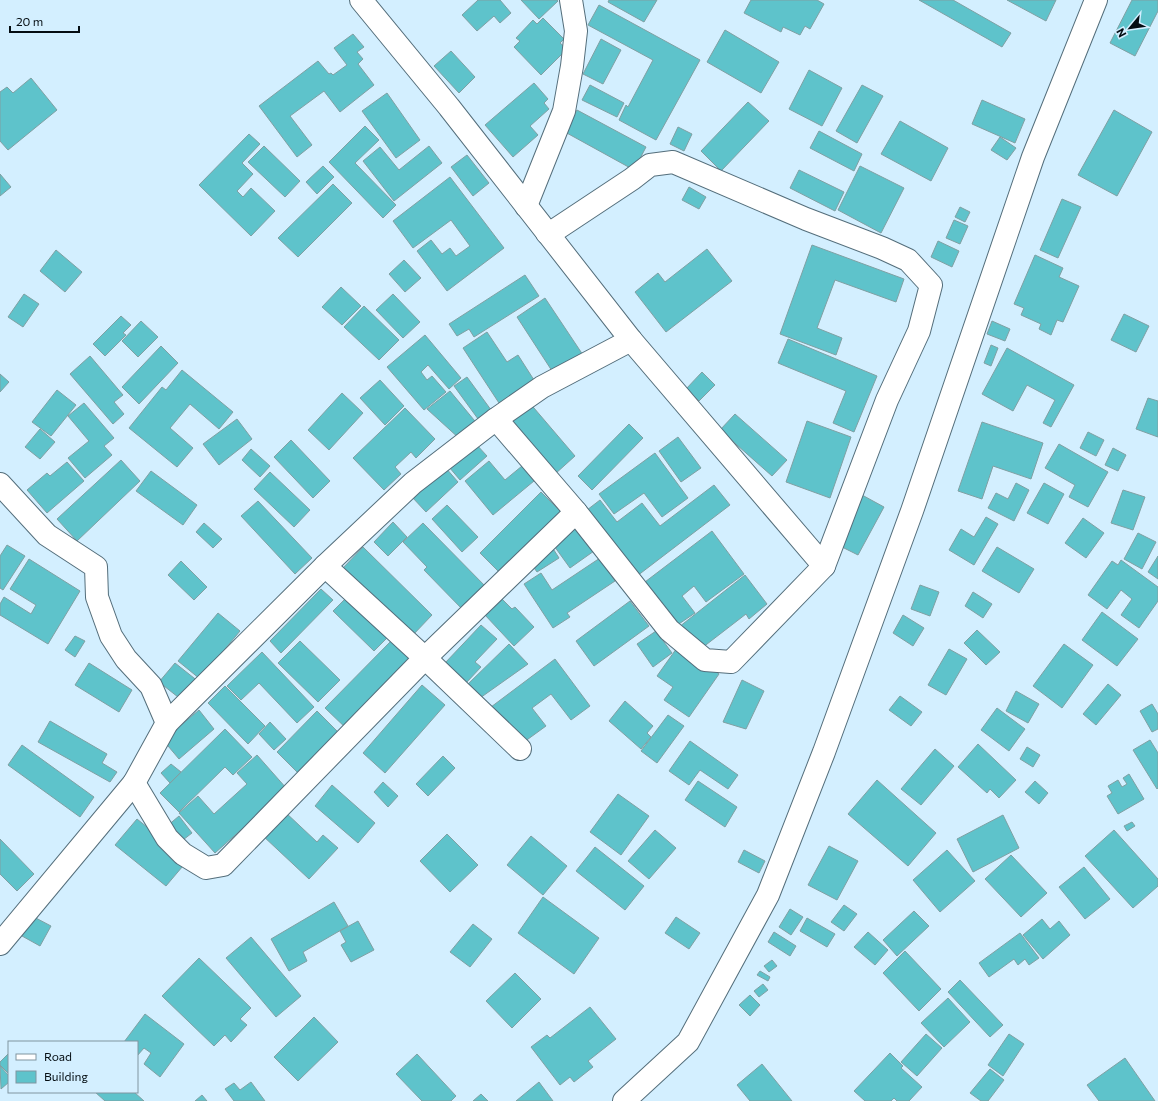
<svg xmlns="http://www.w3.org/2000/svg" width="1158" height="1101" viewBox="0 0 1158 1101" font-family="Commissioner,sans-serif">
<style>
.building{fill:#5ec3cb;stroke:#7fa0a3}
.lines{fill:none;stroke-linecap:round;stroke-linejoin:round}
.minor-casing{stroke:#546e7b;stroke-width:24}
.minor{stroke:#fff;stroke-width:22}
</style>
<rect width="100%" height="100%" fill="#d3efff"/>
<!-- building -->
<g class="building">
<polygon points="478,0 500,0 511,13 500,23 494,16 477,31 462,15"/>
<polygon points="521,0 557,0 558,1 539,19"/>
<polygon points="609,0 657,0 644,22 608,2"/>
<polygon points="751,0 817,0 824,4 810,29 805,26 800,35 783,27 781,32 744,13"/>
<polygon points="919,0 953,0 1011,33 1002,47"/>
<polygon points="1007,0 1056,0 1046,21"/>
<polygon points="1132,0 1158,0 1158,11 1135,56 1110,43"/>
<polygon points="599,5 700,60 656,140 619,120 626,105 628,107 653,60 588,25"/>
<polygon points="543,18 564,39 560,43 567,49 541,75 514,47 520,41 516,38 533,20 537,24"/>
<polygon points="725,30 779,62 761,93 707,62"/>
<polygon points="353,34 364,47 357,52 363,59 358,64 374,85 340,112 324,91 290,116 312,145 297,157 259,106 318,61 329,74 331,73 333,75 347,65 334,48"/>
<polygon points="601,39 621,50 603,84 583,74"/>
<polygon points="451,51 475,77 459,93 434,66"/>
<polygon points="809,70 842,88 822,126 789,109"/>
<polygon points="31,78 57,110 8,150 0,141 0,92 7,87 13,93"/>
<polygon points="534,83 548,99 544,103 549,109 530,126 538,135 513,157 485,125"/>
<polygon points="590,85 624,103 617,117 582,100"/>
<polygon points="862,85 883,96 857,143 836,131"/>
<polygon points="387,93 420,140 396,158 362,111"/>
<polygon points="982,100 1025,119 1015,143 972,124"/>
<polygon points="748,102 769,121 721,171 701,151"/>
<polygon points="577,110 646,147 634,170 565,132"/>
<polygon points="1114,110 1152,132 1117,196 1078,175"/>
<polygon points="900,121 948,148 931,181 881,154"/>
<polygon points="365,126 379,140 355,163 396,205 383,218 329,162"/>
<polygon points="678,127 692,134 684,151 670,144"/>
<polygon points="819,131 862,154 854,171 810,148"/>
<polygon points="249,134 260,144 242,163 253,174 237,191 243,197 251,188 275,211 251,236 199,185"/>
<polygon points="1000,137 1016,148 1007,160 991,150"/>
<polygon points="264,146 300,181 285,197 248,162"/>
<polygon points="429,146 442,163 394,201 363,161 380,147 399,170"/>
<polygon points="467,155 489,183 473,196 451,167"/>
<polygon points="323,166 334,177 317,194 306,182"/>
<polygon points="860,166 904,188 881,233 838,210"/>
<polygon points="799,170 844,192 835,211 790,188"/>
<polygon points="0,174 11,187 0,196"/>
<polygon points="450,177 504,248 447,291 417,251 431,240 442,254 450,248 456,256 470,246 451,220 413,248 393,221"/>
<polygon points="333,184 352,203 298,257 278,238"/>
<polygon points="689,187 706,197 699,209 682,200"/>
<polygon points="1062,199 1081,207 1058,258 1040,250"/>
<polygon points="960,207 970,212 965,222 955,217"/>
<polygon points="954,220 968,226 960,244 946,238"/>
<polygon points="938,241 959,251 952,267 931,257"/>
<polygon points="812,245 904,279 896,302 835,280 817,328 842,338 836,355 780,334"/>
<polygon points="707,249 732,281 666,332 635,292 658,273 665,282"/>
<polygon points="56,250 82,272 65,292 40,271"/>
<polygon points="1035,255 1063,268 1059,277 1079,286 1063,322 1057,320 1051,335 1039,329 1041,324 1021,315 1024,308 1014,304"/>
<polygon points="404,260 421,278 405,292 389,274"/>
<polygon points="525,275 539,296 474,337 469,329 457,336 449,324"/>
<polygon points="341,287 361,306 342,325 322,307"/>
<polygon points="24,294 39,304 23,327 8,317"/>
<polygon points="393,294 420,322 403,338 376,310"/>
<polygon points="545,298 583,355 554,374 517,317"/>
<polygon points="364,306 399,340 379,360 344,327"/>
<polygon points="1124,314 1149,326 1136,352 1111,340"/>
<polygon points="121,316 131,325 123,333 126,335 105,356 93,344"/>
<polygon points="141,321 158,337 138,357 122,341"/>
<polygon points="992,321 1010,329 1005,341 987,334"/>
<polygon points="487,332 507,362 518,355 534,380 499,403 463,348"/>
<polygon points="425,335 461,378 449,389 428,365 421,372 427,380 432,376 446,392 424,410 387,367"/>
<polygon points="788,339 877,376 854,432 833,423 846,391 778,363"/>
<polygon points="991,345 998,348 991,366 984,363"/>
<polygon points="161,346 178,363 139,404 122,387"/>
<polygon points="1007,348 1074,385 1051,427 1043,423 1055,400 1027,385 1013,411 982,394"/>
<polygon points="90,356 123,395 114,402 124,414 113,424 70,374"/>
<polygon points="182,370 233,412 219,429 190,404 170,428 193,448 177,467 129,428 162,387 166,390"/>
<polygon points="702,372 715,385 699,401 686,389"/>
<polygon points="0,374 9,382 0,392"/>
<polygon points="467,377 494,414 481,423 454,386"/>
<polygon points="380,380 404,406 385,425 360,398"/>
<polygon points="57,390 76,405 51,436 32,422"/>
<polygon points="450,391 479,426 461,440 427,409"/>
<polygon points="342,393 363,413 329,450 308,430"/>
<polygon points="1148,398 1158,401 1158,437 1136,429"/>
<polygon points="528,401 575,456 555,474 508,419"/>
<polygon points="84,403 114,438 104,446 112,455 85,478 68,458 89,441 68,416"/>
<polygon points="405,408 435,439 416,458 411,452 395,467 401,474 384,490 353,458"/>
<polygon points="735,414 787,460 772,476 720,430"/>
<polygon points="237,419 252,439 219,465 203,444"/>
<polygon points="807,421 851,437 830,498 786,482"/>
<polygon points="982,422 1043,443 1031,479 993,466 982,499 958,491"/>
<polygon points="629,424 643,438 592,490 578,476"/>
<polygon points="40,429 55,442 40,459 25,447"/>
<polygon points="1088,432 1104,440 1096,456 1080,448"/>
<polygon points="678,437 701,468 681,482 659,451"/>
<polygon points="291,440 330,481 313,498 274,457"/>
<polygon points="475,443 487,456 460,480 449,467"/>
<polygon points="1059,444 1108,472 1088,507 1069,497 1075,485 1045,468"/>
<polygon points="1113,448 1126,455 1118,471 1105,465"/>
<polygon points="251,449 270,466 260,477 242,460"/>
<polygon points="655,453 688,498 662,517 644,493 614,514 599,494"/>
<polygon points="121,460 140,481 77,541 57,519"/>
<polygon points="489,461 505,480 522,466 534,481 493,515 465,481"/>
<polygon points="67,462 84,481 47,513 27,490 47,473 50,476"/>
<polygon points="445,467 458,482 426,512 412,497"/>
<polygon points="151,471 197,505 183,525 136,491"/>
<polygon points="270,472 310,510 294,527 254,489"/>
<polygon points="1016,483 1029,490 1014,521 988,508 996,493 1008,499"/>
<polygon points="1044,483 1064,494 1048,524 1027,513"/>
<polygon points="714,485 730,505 637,576 587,510 600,500 617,522 642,503 660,526"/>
<polygon points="1123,490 1145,497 1133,530 1111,523"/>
<polygon points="541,492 564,515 502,575 480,553"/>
<polygon points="862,495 884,507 858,555 836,544"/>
<polygon points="258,501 312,558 295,574 241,516"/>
<polygon points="447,505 478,537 462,552 432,519"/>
<polygon points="986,517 998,524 974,565 949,550 961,529 974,537"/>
<polygon points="1083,518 1104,533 1086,558 1065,543"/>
<polygon points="393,522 407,537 388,556 374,542"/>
<polygon points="204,523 222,539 213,548 196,532"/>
<polygon points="423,523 488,589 465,612 424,570 427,567 403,542"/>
<polygon points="576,526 594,551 570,568 552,543"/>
<polygon points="712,531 744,574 706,602 694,586 682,596 695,613 673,628 641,585"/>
<polygon points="1138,533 1156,542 1142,569 1124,559"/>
<polygon points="7,545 25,556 3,590 0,588 0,556"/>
<polygon points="363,547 432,615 411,637 342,569"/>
<polygon points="552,547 559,558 537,572 530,562"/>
<polygon points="997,547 1034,569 1019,593 982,571"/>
<polygon points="1158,556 1158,579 1148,572"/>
<polygon points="600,558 615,581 567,613 570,617 553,628 524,584 541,573 552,590"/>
<polygon points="29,559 80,591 48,644 0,615 0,604 4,597 31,614 36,605 10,589"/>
<polygon points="1121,560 1158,587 1158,601 1139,628 1121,615 1132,599 1121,590 1107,609 1088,595 1112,561 1118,565"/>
<polygon points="181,561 207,587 194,600 168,575"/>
<polygon points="745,575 767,604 749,619 746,614 698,651 679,627"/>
<polygon points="920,585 939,592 930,616 911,609"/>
<polygon points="321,589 333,600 281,653 270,641"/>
<polygon points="973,592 992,604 983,618 965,606"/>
<polygon points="349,595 390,635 374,651 333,611"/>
<polygon points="502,599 512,609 515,607 534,627 514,646 485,615"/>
<polygon points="630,601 649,626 594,666 576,641"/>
<polygon points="1102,612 1138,639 1117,666 1082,640"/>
<polygon points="218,613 240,631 200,679 178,661"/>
<polygon points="903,615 924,628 913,646 893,633"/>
<polygon points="481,625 497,639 475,662 481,667 466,683 445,663"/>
<polygon points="977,630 1000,652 986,665 964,643"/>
<polygon points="656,631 672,653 653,667 637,644"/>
<polygon points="75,636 85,641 75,657 65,650"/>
<polygon points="393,639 416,663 349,731 325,708"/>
<polygon points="300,641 340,680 318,702 278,663"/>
<polygon points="509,644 528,664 480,698 467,685"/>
<polygon points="1064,644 1093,665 1062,708 1033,686"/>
<polygon points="679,645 719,674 689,717 664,700 673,687 657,676"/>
<polygon points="949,649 967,659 946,695 928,685"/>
<polygon points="262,652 314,707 297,723 259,683 241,700 227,686"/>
<polygon points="555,659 590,706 571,720 551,694 532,708 546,726 524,742 510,724 507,727 491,707"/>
<polygon points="89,663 132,690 119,712 75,685"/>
<polygon points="175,663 199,682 183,701 159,682"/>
<polygon points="742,680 764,691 746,729 723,722"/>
<polygon points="1108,684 1121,695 1096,725 1083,714"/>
<polygon points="422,685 445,705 385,773 363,753"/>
<polygon points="225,686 265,726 248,744 208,703"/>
<polygon points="1016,691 1039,704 1028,723 1006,711"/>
<polygon points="900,696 922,712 911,726 889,710"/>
<polygon points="625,701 653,726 647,733 651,737 641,749 609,721"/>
<polygon points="1152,704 1158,714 1158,729 1152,732 1140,711"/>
<polygon points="997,708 1025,729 1009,751 981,730"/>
<polygon points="199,710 214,729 179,759 163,740"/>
<polygon points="317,711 341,735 301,776 277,752"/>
<polygon points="668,715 684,726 657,763 641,751"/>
<polygon points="50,721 107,754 102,763 117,772 110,782 38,742"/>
<polygon points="270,722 286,739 274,750 259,734"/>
<polygon points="225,729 252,757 233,775 225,767 179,812 160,793"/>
<polygon points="1150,740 1158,753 1158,788 1157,789 1133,750"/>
<polygon points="690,741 738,775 728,789 700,770 689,785 669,771"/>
<polygon points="978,744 1016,780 999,798 990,789 987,793 958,767"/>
<polygon points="22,745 94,797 80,817 8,765"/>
<polygon points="1027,747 1040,755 1033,767 1020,759"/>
<polygon points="935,749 954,766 921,805 901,789"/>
<polygon points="257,755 287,789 215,853 179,813 198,796 214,814 247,784 237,773"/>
<polygon points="443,756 455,768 428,796 416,784"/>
<polygon points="171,764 181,772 170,783 161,773"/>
<polygon points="1129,774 1144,799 1118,814 1107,796 1112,793 1108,786 1118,780 1122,787 1127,784 1123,778"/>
<polygon points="877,780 936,833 908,866 848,814"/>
<polygon points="698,781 737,807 725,827 685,800"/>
<polygon points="1035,781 1048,793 1039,804 1025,792"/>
<polygon points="383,782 398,796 388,807 374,792"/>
<polygon points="332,785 375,823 358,843 315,806"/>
<polygon points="618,794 649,816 621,855 590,832"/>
<polygon points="284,811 317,842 323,835 338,848 309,879 262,835"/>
<polygon points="1003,815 1019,848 973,872 957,839"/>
<polygon points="179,816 192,833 179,843 166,827"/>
<polygon points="137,819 188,860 166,886 115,845"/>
<polygon points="1132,822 1135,826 1127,831 1124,826"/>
<polygon points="655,830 676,848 649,879 628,861"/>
<polygon points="1114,830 1158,879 1158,886 1133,908 1085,856"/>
<polygon points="447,834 478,865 450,892 420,861"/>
<polygon points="531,836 567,866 543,895 507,865"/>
<polygon points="0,839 34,874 17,891 0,874"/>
<polygon points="829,846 858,861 837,900 808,885"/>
<polygon points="595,847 644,886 625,910 576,871"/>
<polygon points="744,850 765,861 759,873 738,862"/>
<polygon points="947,850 975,881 940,912 913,880"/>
<polygon points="1011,855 1047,893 1021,917 985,879"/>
<polygon points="1084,867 1110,899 1085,919 1059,887"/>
<polygon points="543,897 599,938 574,974 518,933"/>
<polygon points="334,902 348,926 303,952 307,961 289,971 271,939"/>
<polygon points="844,905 857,914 844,931 831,922"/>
<polygon points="790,909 803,917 791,935 779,927"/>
<polygon points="914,911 929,926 897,956 883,940"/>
<polygon points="32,916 51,926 40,946 22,936"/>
<polygon points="676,917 700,933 689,949 665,933"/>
<polygon points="807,918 835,934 827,947 800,931"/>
<polygon points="1042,919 1050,929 1059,921 1070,935 1043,959 1023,935"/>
<polygon points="358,921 374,950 351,962 341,945 346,942 340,931"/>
<polygon points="473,924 492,939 470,967 450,952"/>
<polygon points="774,932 796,946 790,956 768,942"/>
<polygon points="868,932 888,950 875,965 854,947"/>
<polygon points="1020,933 1039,958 1029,965 1025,959 1018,965 1014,959 989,977 979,963"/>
<polygon points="251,937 301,996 276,1017 226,958"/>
<polygon points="905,951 941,989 919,1011 883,973"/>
<polygon points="199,958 251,1008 240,1019 247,1025 231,1042 225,1035 214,1046 162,996"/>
<polygon points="772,960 777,966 769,972 764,966"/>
<polygon points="760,971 770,977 768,981 757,975"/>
<polygon points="515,973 541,999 512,1028 486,1001"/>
<polygon points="960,980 1003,1025 990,1037 948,992"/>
<polygon points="763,984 768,990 759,997 754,991"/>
<polygon points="750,995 760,1005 750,1016 739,1005"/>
<polygon points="948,998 970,1022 944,1047 921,1023"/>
<polygon points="590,1007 616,1039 588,1061 593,1067 574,1082 570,1077 560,1085 531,1047 547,1035 550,1038"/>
<polygon points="145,1014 184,1044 160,1077 144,1064 151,1053 144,1048 137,1056 137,1042 124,1042"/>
<polygon points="314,1017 338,1042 298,1081 274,1057"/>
<polygon points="926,1034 942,1048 917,1076 901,1062"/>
<polygon points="1009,1034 1024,1044 1003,1076 988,1065"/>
<polygon points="9,1053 9,1074 0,1065 0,1062"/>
<polygon points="890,1053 903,1066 901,1068 922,1087 909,1101 897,1101 894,1098 891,1101 865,1101 854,1091"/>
<polygon points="417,1054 456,1096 451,1101 422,1101 396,1074"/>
<polygon points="1125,1058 1155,1101 1099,1101 1087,1085"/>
<polygon points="762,1064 792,1101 750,1101 737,1085"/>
<polygon points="0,1066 9,1076 9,1082 1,1089"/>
<polygon points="990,1069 1004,1080 988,1101 981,1101 970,1093"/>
<polygon points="251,1082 265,1101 234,1101 225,1089 234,1083 240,1090"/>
<polygon points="539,1082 553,1101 516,1101"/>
<polygon points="95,1092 134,1092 144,1101 105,1101"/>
<polygon points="481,1094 488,1101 473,1101"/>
<polygon points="202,1095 207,1101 195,1101"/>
</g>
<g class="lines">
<!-- minor casing -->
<g class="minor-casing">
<g id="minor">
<polyline points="361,0 449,107 631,340 824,566"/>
<polyline points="526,206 564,111 572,66 576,31 571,0"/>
<polyline points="496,419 576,512 669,630 705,660 731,662 824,566 887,400 919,331 931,285 908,260 882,248 806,219 673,162 650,165 632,179 549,234 547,233"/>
<polyline points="0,484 47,535 96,567 97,597 111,636 126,659 151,686 167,723"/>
<polyline points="325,566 425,658 520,749"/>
<polyline points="134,783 167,838 183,854 206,868 223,865 425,658 576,512"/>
<polyline points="0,944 134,783 167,723 325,566 413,483 496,419 542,387 631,340"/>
<polyline points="624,1101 688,1042 768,895 824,752 912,511 1033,157 1096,0"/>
</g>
</g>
<!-- minor -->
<use href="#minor" class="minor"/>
</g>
<!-- legend -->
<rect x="8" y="1041" width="130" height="52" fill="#d3efff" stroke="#8095a0"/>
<rect x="16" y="1054" width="20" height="6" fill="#ffffff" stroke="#8095a0"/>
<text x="44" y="1061" font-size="12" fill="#040d12">Road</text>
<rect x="16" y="1071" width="20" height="12" fill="#5ec3cb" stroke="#8095a0"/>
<text x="44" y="1081" font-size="12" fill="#040d12">Building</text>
<!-- north arrow -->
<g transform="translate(1130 28) rotate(241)" stroke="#d3efff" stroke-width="3" paint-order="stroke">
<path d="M0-3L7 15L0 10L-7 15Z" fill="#040d12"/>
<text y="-6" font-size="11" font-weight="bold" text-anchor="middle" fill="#040d12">N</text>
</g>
<!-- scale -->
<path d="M10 26v6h69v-6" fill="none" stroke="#040d12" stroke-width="2"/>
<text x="16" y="26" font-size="12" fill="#040d12" stroke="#d3efff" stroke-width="3" paint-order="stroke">20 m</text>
</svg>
